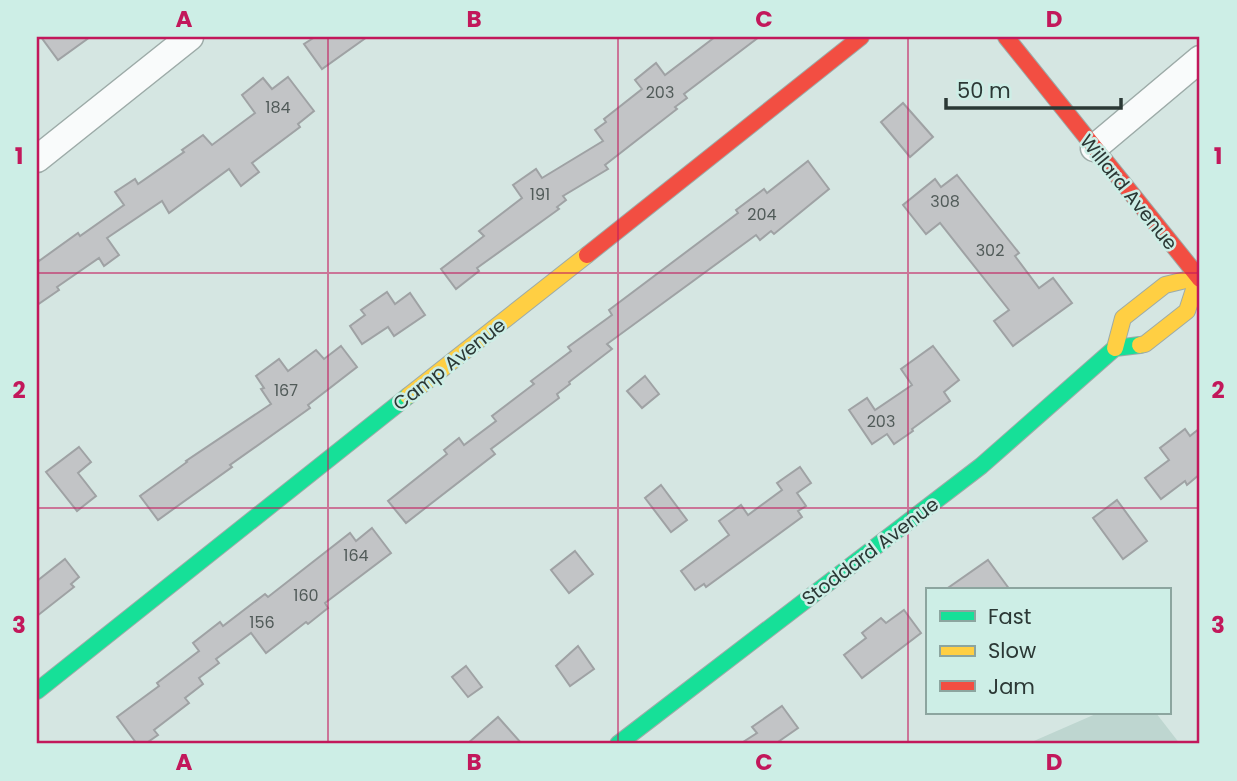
<svg xmlns="http://www.w3.org/2000/svg" width="1237" height="781" viewBox="0 0 1237 781" font-family="Poppins,sans-serif">
<style>
.green{fill:#bed6d0}
.building{fill:#c2c4c6;stroke:#9fa2a4;stroke-width:2}
.lines{fill:none;stroke-linecap:round;stroke-linejoin:round}
.street-casing{stroke:#9daba8;stroke-width:29}
.fast-casing{stroke:#9daba8;stroke-width:18}
.slow-casing{stroke:#9daba8;stroke-width:18}
.jam-casing{stroke:#9daba8;stroke-width:18}
.street{stroke:#f9fbfb;stroke-width:26}
.fast{stroke:#16e098;stroke-width:16}
.slow{stroke:#ffcf43;stroke-width:16}
.jam{stroke:#f24e42;stroke-width:16}
.grid{fill:none;stroke:#c2185b;stroke-width:2;stroke-opacity:0.55}
.labels{text-anchor:middle;stroke-width:5;stroke-linejoin:round;paint-order:stroke}
.number-label{font-size:16px;fill:#515b59}
.street-label{font-size:19px;fill:#2b3835;stroke:#cdeee6}
.neatline{fill:none;stroke:#c2185b;stroke-width:2.5}
.grid-label{font-size:23px;text-anchor:middle;font-weight:bold;fill:#c2185b}
</style>
<rect width="100%" height="100%" fill="#d5e6e2"/>
<!-- green -->
<polygon class="green" points="1098,713 1156,713 1180,744 1027,744"/>
<!-- building -->
<g class="building">
<polygon points="41,37 90,37 58,60"/>
<polygon points="315,37 367,37 322,69 304,44"/>
<polygon points="715,37 759,37 684,94 687,98 675,107 677,109 605,165 608,169 563,196 566,200 557,207 559,209 477,268 479,271 456,289 441,269 484,236 479,231 522,198 513,185 536,169 542,178 603,141 595,130 606,122 604,119 642,89 635,80 656,63 665,75"/>
<polygon points="288,77 314,111 298,124 300,127 252,163 259,172 241,186 229,169 169,213 162,201 107,238 119,255 104,266 99,258 57,287 59,290 37,305 37,257 39,261 78,233 80,236 124,205 115,192 135,179 138,184 184,152 182,150 203,135 212,145 255,113 242,95 263,78 272,89"/>
<polygon points="903,103 933,137 910,157 881,122"/>
<polygon points="808,161 829,189 774,234 771,231 760,240 756,235 607,344 612,349 569,382 570,384 557,394 559,398 491,449 495,454 406,523 388,501 447,454 444,450 459,438 464,445 496,421 492,416 534,384 531,381 571,351 568,347 612,315 609,310 738,213 736,210 764,189 767,193"/>
<polygon points="957,175 1019,253 1015,256 1039,288 1053,278 1072,303 1013,346 994,321 1009,310 940,223 926,234 903,205 935,179 941,187"/>
<polygon points="387,292 395,304 410,293 425,315 394,336 388,327 362,344 350,326 365,315 361,310"/>
<polygon points="341,346 357,367 308,405 310,408 230,465 232,467 158,520 140,496 187,462 186,461 271,404 261,389 264,388 256,376 279,359 288,371 316,350 324,359"/>
<polygon points="933,346 959,380 944,392 950,401 912,429 913,431 894,444 887,434 872,444 849,410 867,398 875,410 912,385 901,369"/>
<polygon points="645,376 659,394 642,408 627,391"/>
<polygon points="1200,428 1200,474 1187,485 1185,481 1161,499 1145,478 1169,460 1160,448 1185,429 1190,436"/>
<polygon points="79,447 91,462 78,473 96,496 77,511 46,472"/>
<polygon points="800,467 811,483 797,493 806,506 798,511 802,517 706,587 704,584 695,590 681,571 729,535 719,521 741,505 748,515 782,490 777,483"/>
<polygon points="661,485 687,520 671,532 645,498"/>
<polygon points="1117,500 1147,541 1123,559 1093,518"/>
<polygon points="372,528 391,553 325,603 328,608 308,624 306,622 266,653 251,633 216,659 219,663 199,678 203,684 185,698 189,703 154,730 158,735 145,744 137,744 117,717 159,686 157,683 199,651 193,643 220,622 223,626 265,594 268,597 350,533 356,541"/>
<polygon points="575,551 593,574 569,593 551,570"/>
<polygon points="65,559 79,577 71,584 74,587 37,616 37,581"/>
<polygon points="988,560 1010,590 945,590"/>
<polygon points="904,610 921,633 862,678 844,655 866,638 862,633 881,618 886,623"/>
<polygon points="578,646 594,669 570,686 556,666"/>
<polygon points="466,666 482,687 468,697 452,677"/>
<polygon points="782,706 798,728 775,744 740,744 757,733 752,727"/>
<polygon points="498,717 522,744 467,744"/>
</g>
<g class="lines">
<!-- street casing -->
<g class="street-casing">
<g id="street">
<polyline points="1094,148 1200,59"/>
<polyline points="37,159 190,37"/>
</g>
</g>
<!-- fast casing -->
<g class="fast-casing">
<g id="fast">
<polyline points="37,691 408,396"/>
<polyline points="618,744 981,466 1115,348 1140,345"/>
</g>
</g>
<!-- slow casing -->
<g class="slow-casing">
<g id="slow">
<polyline points="1140,345 1145,344 1187,311 1198,277"/>
<polyline points="1115,348 1123,318 1165,285 1198,277"/>
<polyline points="408,396 587,255"/>
</g>
</g>
<!-- jam casing -->
<g class="jam-casing">
<g id="jam">
<polyline points="1006,37 1200,279"/>
<polyline points="587,255 861,37"/>
</g>
</g>
<!-- street -->
<use href="#street" class="street"/>
<!-- fast -->
<use href="#fast" class="fast"/>
<!-- slow -->
<use href="#slow" class="slow"/>
<!-- jam -->
<use href="#jam" class="jam"/>
</g>
<!-- grid -->
<path class="grid" d="M328,37V744M618,37V744M908,37V744M37,273H1200M37,508H1200"/>
<g class="labels">
<!-- number labels -->
<g class="number-label">
<text x="660" y="98">203</text>
<text x="278" y="113">184</text>
<text x="540" y="200">191</text>
<text x="945" y="207">308</text>
<text x="762" y="220">204</text>
<text x="990" y="256">302</text>
<text x="286" y="396">167</text>
<text x="881" y="427">203</text>
<text x="356" y="561">164</text>
<text x="306" y="601">160</text>
<text x="262" y="628">156</text>
</g>
<!-- street labels -->
<g class="street-label">
<text transform="translate(1129 192) rotate(51)" y="7">Willard Avenue</text>
<text transform="translate(449 364) rotate(-38)" y="7">Camp Avenue</text>
<text transform="translate(870 551) rotate(-37)" y="7">Stoddard Avenue</text>
</g>
</g>
<!-- border -->
<rect width="1237" height="781" fill="none" stroke="#cdeee6" stroke-width="77"/>
<!-- legend -->
<rect x="926" y="588" width="245" height="126" fill="#cdeee6" stroke="#8ca59f" stroke-width="2"/>
<rect x="940" y="611" width="35" height="10" fill="#16e098" stroke="#8ca59f" stroke-width="2"/>
<text x="988" y="624" font-size="21" fill="#2b3835">Fast</text>
<rect x="940" y="646" width="35" height="10" fill="#ffcf43" stroke="#8ca59f" stroke-width="2"/>
<text x="988" y="658" font-size="21" fill="#2b3835">Slow</text>
<rect x="940" y="681" width="35" height="10" fill="#f24e42" stroke="#8ca59f" stroke-width="2"/>
<text x="988" y="694" font-size="21" fill="#2b3835">Jam</text>
<!-- scale -->
<path d="M946 98v10h175v-10" fill="none" stroke="#2b3835" stroke-width="3.5"/>
<text x="957" y="98" font-size="21" fill="#2b3835" stroke="#cdeee6" stroke-width="5" paint-order="stroke">50 m</text>
<rect x="38" y="38" width="1160" height="704" class="neatline"/>
<g class="grid-label">
<text x="184" y="27">A</text>
<text x="474" y="27">B</text>
<text x="764" y="27">C</text>
<text x="1054" y="27">D</text>
<text x="19" y="164">1</text>
<text x="1218" y="164">1</text>
<text x="19" y="398">2</text>
<text x="1218" y="398">2</text>
<text x="19" y="633">3</text>
<text x="1218" y="633">3</text>
<text x="184" y="770">A</text>
<text x="474" y="770">B</text>
<text x="764" y="770">C</text>
<text x="1054" y="770">D</text>
</g>
</svg>
